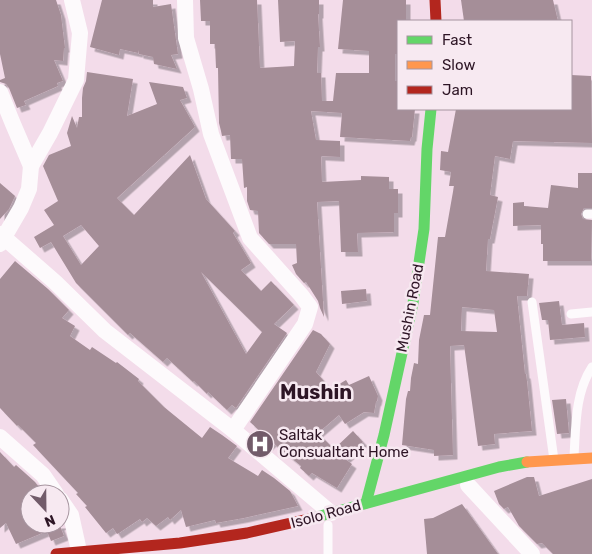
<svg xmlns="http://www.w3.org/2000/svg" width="592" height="554" viewBox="0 0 592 554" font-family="Rubik,sans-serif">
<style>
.building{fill:#a58e98;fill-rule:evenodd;filter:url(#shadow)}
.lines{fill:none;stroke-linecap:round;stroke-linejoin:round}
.lane{stroke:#fdfafc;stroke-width:9}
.street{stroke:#fdfafc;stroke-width:16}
.fast{stroke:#63d668;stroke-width:11}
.slow{stroke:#ff974d;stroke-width:11}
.jam{stroke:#b3261e;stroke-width:11}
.labels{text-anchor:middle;stroke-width:5;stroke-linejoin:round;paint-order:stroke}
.street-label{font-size:15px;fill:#2d1525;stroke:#f7e9f1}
.poi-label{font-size:15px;fill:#2d1525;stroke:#f7e9f1;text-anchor:start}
.district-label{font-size:20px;font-weight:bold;fill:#2d1525;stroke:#f7e9f1}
</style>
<defs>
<filter id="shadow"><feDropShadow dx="4.5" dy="4.5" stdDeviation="0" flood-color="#0004"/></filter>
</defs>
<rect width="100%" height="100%" fill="#f3dcea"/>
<!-- building -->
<g class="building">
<polygon points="0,0 56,0 61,15 65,48 64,48 63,61 54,60 63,81 57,83 58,86 24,101 26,105 17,108 9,88 6,84 0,82 0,80 5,78 0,54"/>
<polygon points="102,0 153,0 153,7 171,4 178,54 171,55 177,69 154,64 153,57 139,54 138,50 138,53 120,49 119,55 90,47"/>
<polygon points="200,0 257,0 260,68 294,66 295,41 280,42 278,0 319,0 319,14 318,14 320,47 318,47 317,73 321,73 322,101 333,101 336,73 369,73 369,51 338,49 343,0 406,0 406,21 398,21 398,54 395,54 395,81 398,81 398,109 415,109 412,137 411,137 410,141 340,137 342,113 311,111 316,140 340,141 340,157 321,156 322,182 361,180 361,176 389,177 389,189 398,189 398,213 394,213 394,232 357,233 358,252 341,252 339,201 317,202 324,317 320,308 318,301 306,282 304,283 296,274 292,265 297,263 296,244 269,244 259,233 258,211 250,210 247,201 247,187 244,188 242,159 231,159 230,135 222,136 221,131 219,123 218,68 216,68 215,44 210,44 210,21 201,21"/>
<polygon points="461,0 553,0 558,21 464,21"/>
<path d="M87,72L133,79L127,116L157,104L149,82L183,87L187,98L180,100L195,127L117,198L134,215L190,155L206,199L235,231L233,233L251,263L241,270L261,291L271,281L294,305L274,324L287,333L236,408L232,405L227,410L208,392L207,394L194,381L193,382L167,358L163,362L130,333L128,335L76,283L51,242L40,248L34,237L54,225L44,210L58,201L43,166L49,155L71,146L67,133L72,116L77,128L79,117H82V98L83,88L86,81ZM81,225L99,246L81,265L63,236ZM201,272L262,332L246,354Z"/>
<path d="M571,75L591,76L592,143L513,141L510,159L495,156L490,195L498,197L490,239H488L486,271L529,274L527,296H517L525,374H526L527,381L532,431L494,434L495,444L478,446L464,345L450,346L453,455L434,456V450L402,445L406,399L408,391H410L411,378L414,363L418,364L419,340L424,315H430L438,237H445L454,186H449L451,172L440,170L441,151L448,152L456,109H571ZM462,307L494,310L497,332L461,331Z"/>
<polygon points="578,173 592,173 592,208 584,208 581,214 583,219 592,220 591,261 543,261 543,244 541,244 541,225 513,226 513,203 524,202 524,206 548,208 551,185 578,188"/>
<polygon points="0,183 15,196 9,209 0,219"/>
<polygon points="15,261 48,289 69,310 62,318 75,326 70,336 90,350 92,347 116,363 117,362 139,379 138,381 164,407 202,438 210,427 222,435 237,446 228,458 258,476 262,470 274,478 290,491 298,506 244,518 216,523 215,520 186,527 181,510 170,520 168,517 156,526 147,518 142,522 140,519 119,533 117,534 113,528 106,533 85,507 87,506 76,494 78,493 33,445 36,443 18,425 17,426 0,408 0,279"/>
<polygon points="366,289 367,301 342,304 341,291"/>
<polygon points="559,301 562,325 584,323 585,337 550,340 548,320 542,320 539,303"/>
<polygon points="313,330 321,334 330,344 316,372 331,389 346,380 349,385 369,376 378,396 377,401 376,402 374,413 364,412 345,424 339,415 318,433 334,449 353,431 363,442 345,459 352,464 337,488 312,473 309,476 300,468 301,466 272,442 268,446 260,440 264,435 250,422"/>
<polygon points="566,399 569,433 557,434 552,400"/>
<polygon points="0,452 14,467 16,465 35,482 44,494 30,494 30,524 63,524 60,526 64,536 51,541 47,531 16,544 6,523 0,528"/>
<polygon points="527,477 534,477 539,496 592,479 592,554 553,554 542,543 537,544 519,526 508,507 504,509 499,504 494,491"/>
<polygon points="462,504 498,554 427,554 424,519 433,518"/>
</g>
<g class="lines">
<!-- lane -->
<g class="lane">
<polyline points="587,214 592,214"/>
<polyline points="532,302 554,460"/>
<polyline points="571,314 592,312"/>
<path d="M574,456C576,425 575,393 592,367"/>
<polyline points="328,554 328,525"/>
</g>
<!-- street -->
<g class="street">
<polyline points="185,0 186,38 201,89 211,134 250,238 301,295 310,307 305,324 233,430"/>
<polyline points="0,92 13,124 31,166"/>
<polyline points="0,234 55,282 105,331 233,430 331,513"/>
<polyline points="0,244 21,208 29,189 31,166 50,133 76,80 80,33 72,0"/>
<polyline points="0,437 43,475 56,494"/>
<polyline points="468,485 532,554"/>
<polyline points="60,499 71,515 79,551"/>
</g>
<!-- fast -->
<g class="fast">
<polyline points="366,503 384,435 413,303 424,229 427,149 431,109"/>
<polyline points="313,518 499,467 527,462"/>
</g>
<!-- slow -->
<polyline class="slow" points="527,462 592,458"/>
<!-- jam -->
<g class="jam">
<polyline points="435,0 436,21"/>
<polyline points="56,554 180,543 247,533 313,518"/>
</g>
</g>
<!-- icons -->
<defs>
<g id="hospital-disc" transform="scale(1.4375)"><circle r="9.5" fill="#725b6a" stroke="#f7e9f1"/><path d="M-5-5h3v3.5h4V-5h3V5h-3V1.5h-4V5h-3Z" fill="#fff"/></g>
</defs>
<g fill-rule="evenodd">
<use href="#hospital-disc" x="260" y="444"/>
</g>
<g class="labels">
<!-- street labels -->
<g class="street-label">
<text transform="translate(410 308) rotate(-79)" y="5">Mushin Road</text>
<text transform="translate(326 514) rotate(-15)" y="5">Isolo Road</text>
</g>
<!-- poi labels -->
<g class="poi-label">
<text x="279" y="440">Saltak<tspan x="279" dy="17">Consualtant Home</tspan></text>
</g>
<!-- district labels -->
<g class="district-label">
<text x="316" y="399">Mushin</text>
</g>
</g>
<!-- legend -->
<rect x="397" y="20" width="175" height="90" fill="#f7e9f1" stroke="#a6949f"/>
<rect x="407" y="36" width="25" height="8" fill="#63d668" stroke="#a6949f"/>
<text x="442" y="45" font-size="15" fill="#2d1525">Fast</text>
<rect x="407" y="61" width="25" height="8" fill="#ff974d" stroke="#a6949f"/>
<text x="442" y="70" font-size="15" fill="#2d1525">Slow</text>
<rect x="407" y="86" width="25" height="8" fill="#b3261e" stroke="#a6949f"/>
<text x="442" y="95" font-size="15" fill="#2d1525">Jam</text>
<!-- north arrow -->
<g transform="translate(45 509) rotate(158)"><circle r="24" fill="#f7e9f1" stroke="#a6949f"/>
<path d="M0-4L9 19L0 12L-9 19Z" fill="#725b6a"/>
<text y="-8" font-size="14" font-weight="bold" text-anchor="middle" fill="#2d1525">N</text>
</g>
</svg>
